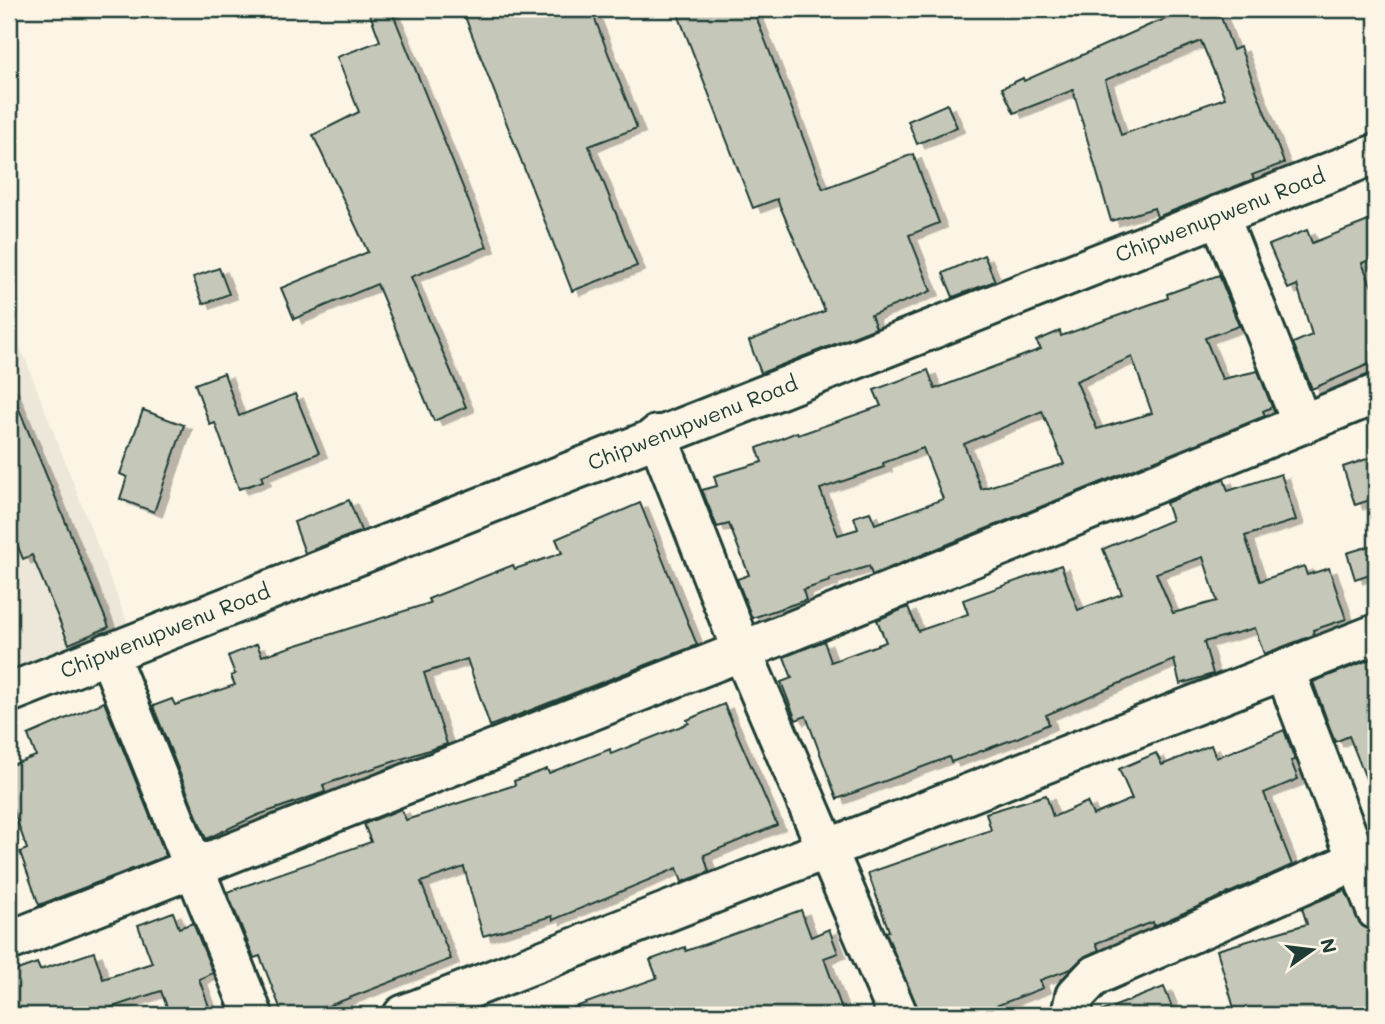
<svg xmlns="http://www.w3.org/2000/svg" width="1385" height="1024" viewBox="0 0 1385 1024" font-family="Mali,sans-serif">
<style>
.built{fill:#ece7d8}
.building{fill:#c5c7b9;stroke:#1f3d34;stroke-width:2;fill-rule:evenodd;filter:url(#shadow)}
.lines{fill:none;stroke-linecap:round;stroke-linejoin:round}
.minor-casing{stroke:#1f3d34;stroke-width:44}
.minor{stroke:#fcf5e5;stroke-width:38}
.labels{text-anchor:middle;stroke-width:5;stroke-linejoin:round;paint-order:stroke}
.street-label{font-size:21px;fill:#1f3d34;stroke:#fcf5e5}
</style>
<defs>
<filter id="shadow"><feDropShadow dx="8" dy="4.5" stdDeviation="0" flood-color="#0004"/></filter>
</defs>
<rect width="100%" height="100%" fill="#fcf5e5"/>
<filter id="ink" filterUnits="userSpaceOnUse"><feTurbulence type="fractalNoise" baseFrequency=".0143" numOctaves="2"/><feDisplacementMap in="SourceGraphic" scale="14" xChannelSelector="R" yChannelSelector="G"/><feConvolveMatrix kernelMatrix="1 2 1 2 8 2 1 2 1" color-interpolation-filters="sRGB"/></filter>
<g filter="url(#ink)">
<!-- built -->
<polygon class="built" points="9,317 129,627 9,671"/>
<!-- building -->
<g class="building">
<polygon points="368,9 391,9 487,247 411,277 466,407 434,421 377,284 294,319 281,288 368,252 313,135 359,112 337,57 380,41"/>
<polygon points="462,9 591,9 637,128 589,146 637,266 572,291"/>
<polygon points="676,9 753,9 823,189 913,154 939,223 909,235 931,291 871,315 876,328 761,373 749,341 825,311 777,199 753,208"/>
<path d="M1195,9H1218L1233,50L1240,47L1284,163L1252,175L1254,179L1157,217L1154,208L1111,221L1073,90L1014,113L1002,88L1023,78L1024,81L1154,23ZM1201,41L1225,98L1121,135L1105,80Z"/>
<polygon points="947,104 957,127 917,144 908,121"/>
<polygon points="1376,218 1376,257 1362,263 1376,297 1376,361 1312,389 1293,343 1312,335 1297,285 1288,289 1269,245 1307,230 1312,243"/>
<polygon points="984,255 995,281 953,297 943,273"/>
<polygon points="219,268 229,294 203,304 193,277"/>
<path d="M1219,275L1239,326L1205,338L1222,379L1258,371L1272,407L1263,411L1265,416L872,575L869,566L829,579L830,581L803,590L806,600L752,618L737,579L749,575L729,524L717,527L702,490L717,486L714,476L762,462L757,448L797,432L798,435L881,406L874,390L928,370L935,389L1041,349L1036,341L1060,331L1061,336L1168,298L1167,294ZM1132,357L1152,413L1097,429L1076,381ZM1042,411L1064,464L981,489L964,444ZM923,448L943,499L875,524L870,512L854,517L858,529L838,535L820,489L884,467L883,463Z"/>
<polygon points="224,373 239,416 295,394 319,453 261,476 263,481 239,489 215,423 210,425 195,384"/>
<polygon points="9,385 109,627 69,644 32,555 23,559 9,525"/>
<polygon points="143,410 184,425 154,512 120,499 127,477 120,474"/>
<polygon points="1376,456 1376,498 1355,505 1343,467"/>
<path d="M1281,474L1296,520L1245,536L1260,581L1304,566L1307,575L1329,568L1346,619L1313,630L1314,635L1264,654L1255,628L1204,642L1213,674L1180,684L1174,660L1046,715L1049,724L1017,738L951,762L949,757L837,799L806,716L796,720L781,682L792,678L784,657L824,641L831,662L886,642L877,620L908,607L918,631L968,614L963,600L1061,565L1078,610L1122,594L1103,549L1172,520L1166,503L1224,479L1228,491ZM1203,557L1217,601L1173,613L1156,573Z"/>
<polygon points="349,500 361,531 305,553 294,522"/>
<polygon points="640,503 697,645 490,726 467,659 424,673 447,744 323,785 325,792 258,815 206,839 153,706 172,699 175,705 235,685 231,676 235,674 228,656 257,644 262,656 430,603 428,599 513,565 515,569 562,553 556,539"/>
<polygon points="1376,544 1376,572 1355,579 1347,553"/>
<polygon points="1376,657 1376,801 1375,801 1349,736 1335,742 1313,682"/>
<polygon points="104,702 166,856 39,905 20,852 27,849 9,798 9,766 36,756 28,735"/>
<polygon points="724,704 777,825 704,855 709,872 682,882 677,868 553,920 552,916 483,936 464,867 421,882 451,959 305,1015 283,1015 260,956 254,958 227,892 371,842 364,824 401,809 406,820 515,785 514,781 547,769 549,773 610,749 611,754 689,723 687,720"/>
<polygon points="1284,730 1295,760 1291,761 1298,779 1264,793 1292,865 1154,926 1153,922 1096,943 1099,950 1085,956 1071,969 1040,980 1043,988 972,1015 919,1015 886,932 889,931 868,873 991,830 986,813 1046,795 1053,817 1087,802 1093,815 1132,799 1119,769 1156,753 1162,765 1211,745 1216,758"/>
<polygon points="1345,890 1362,926 1376,931 1376,1015 1335,1015 1332,1006 1309,1015 1236,1015 1217,950 1307,924 1302,908"/>
<polygon points="801,910 811,937 829,929 838,953 824,958 844,1015 562,1015 561,1012 657,978 650,960 685,947 686,951"/>
<polygon points="173,912 179,928 193,923 213,973 199,979 212,1015 170,1015 161,991 88,1015 17,1015 9,993 9,973 37,963 40,970 94,952 103,979 152,963 138,925"/>
<polygon points="1164,987 1175,1015 1095,1015 1095,1014"/>
</g>
<g class="lines">
<!-- minor casing -->
<g class="minor-casing">
<g id="minor">
<polyline points="1219,215 1302,424"/>
<polyline points="657,435 742,651 898,1015"/>
<polyline points="108,653 253,1015"/>
<polyline points="1285,671 1376,910"/>
<path id="s1" d="M9,693L1376,154"/>
<polyline points="9,941 742,651 1376,394"/>
<polyline points="403,1015 1376,634"/>
<polyline points="1071,1015 1075,996 1094,976 1376,852"/>
</g>
</g>
<!-- minor -->
<use href="#minor" class="minor"/>
</g>
</g>
<g class="labels">
<!-- street labels -->
<g class="street-label">
<text dy="7" stroke="none"><textPath href="#s1" startOffset="1302">Chipwenupwenu Road</textPath></text>
<text dy="7" stroke="none"><textPath href="#s1" startOffset="735">Chipwenupwenu Road</textPath></text>
<text dy="7" stroke="none"><textPath href="#s1" startOffset="168">Chipwenupwenu Road</textPath></text>
</g>
</g>
<!-- margin -->
<rect width="1385" height="1024" fill="none" stroke="#fcf5e5" stroke-width="35"/>
<rect x="18" y="18" width="1350" height="989" fill="none" stroke="#1f3d34" stroke-width="2.5" filter="url(#ink)"/>
<!-- north arrow -->
<g transform="translate(1312 950) rotate(76)" stroke="#fcf5e5" stroke-width="5" paint-order="stroke">
<path d="M0-5L12 26L0 18L-12 26Z" fill="#1f3d34"/>
<text y="-10" font-size="19" font-weight="bold" text-anchor="middle" fill="#1f3d34">N</text>
</g>
</svg>
